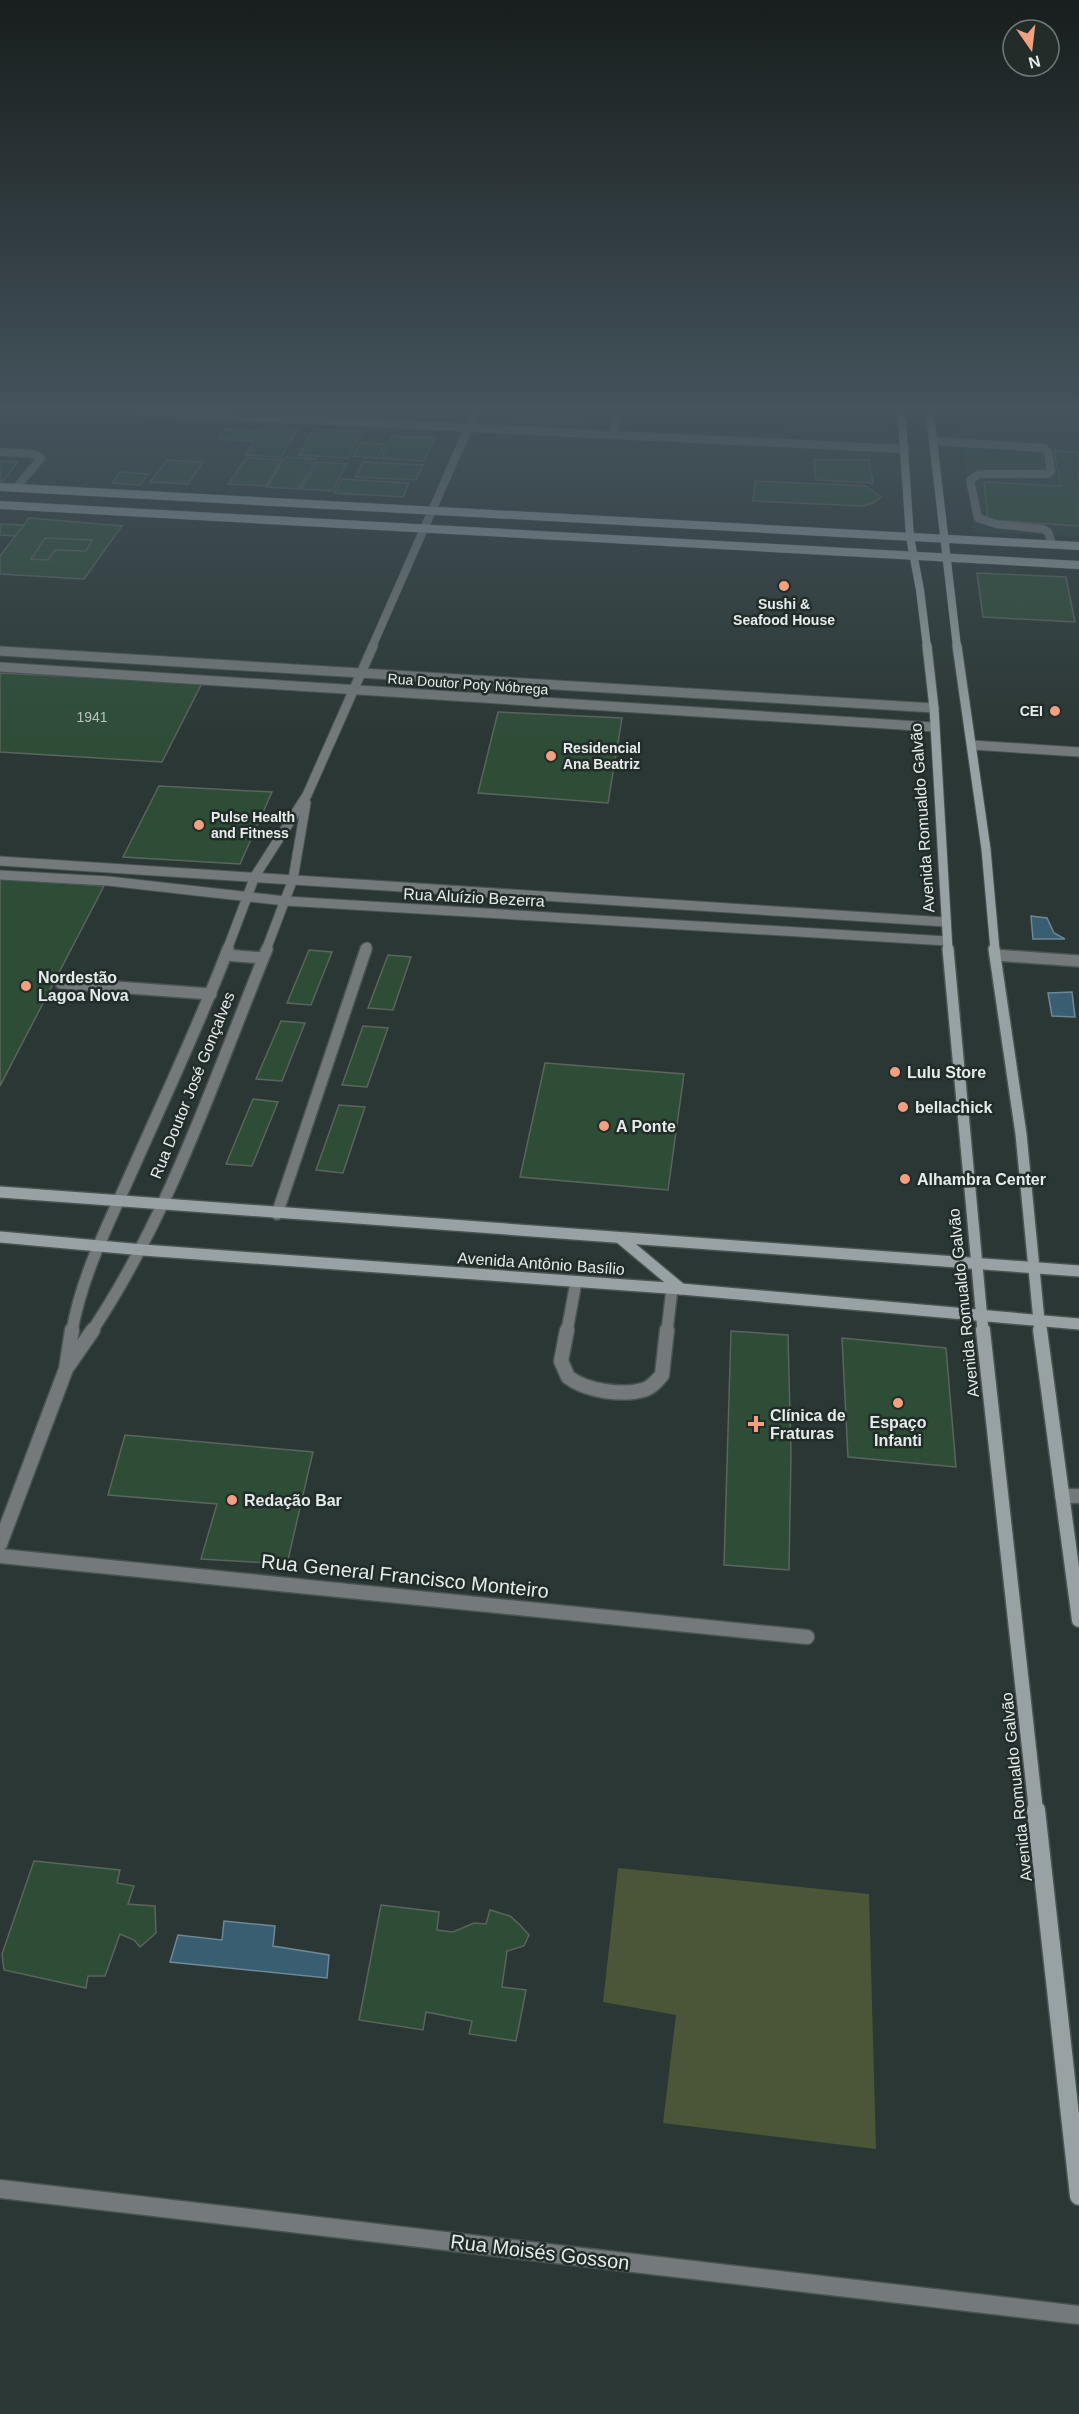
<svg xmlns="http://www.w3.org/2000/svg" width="1079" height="2414" viewBox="0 0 1079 2414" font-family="Arial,sans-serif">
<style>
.built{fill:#2e423e}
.green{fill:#4a5637}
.water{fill:#395d71;stroke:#6d8896;stroke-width:1.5}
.building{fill:#2e4d37;stroke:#5b645d;stroke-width:1.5}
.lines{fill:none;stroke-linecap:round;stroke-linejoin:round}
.service-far3-casing{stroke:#495451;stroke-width:9}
.service-far2-casing{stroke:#495451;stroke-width:11}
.service-far1-casing{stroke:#495451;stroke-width:14}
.service-casing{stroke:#495451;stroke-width:17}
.minor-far4-casing{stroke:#495451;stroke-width:9}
.minor-far3-casing{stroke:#495451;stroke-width:11}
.minor-far2-casing{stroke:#495451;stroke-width:14}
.minor-far1-casing{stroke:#495451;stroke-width:17}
.minor-casing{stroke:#495451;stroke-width:21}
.secondary-far4-casing{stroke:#495451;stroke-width:9}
.secondary-far3-casing{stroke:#495451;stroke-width:11}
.secondary-far2-casing{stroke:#495451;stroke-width:14}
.secondary-far1-casing{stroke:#495451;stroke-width:17}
.secondary-casing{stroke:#495451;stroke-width:21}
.service-far3{stroke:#747a7b;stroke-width:8}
.service-far2{stroke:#747a7b;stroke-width:9}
.service-far1{stroke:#747a7b;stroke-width:11}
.service{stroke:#747a7b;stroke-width:14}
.minor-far4{stroke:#747a7b;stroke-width:8}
.minor-far3{stroke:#747a7b;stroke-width:9}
.minor-far2{stroke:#747a7b;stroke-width:11}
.minor-far1{stroke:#747a7b;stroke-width:14}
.minor{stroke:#747a7b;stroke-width:18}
.secondary-far4{stroke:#98a1a3;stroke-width:8}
.secondary-far3{stroke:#98a1a3;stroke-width:9}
.secondary-far2{stroke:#98a1a3;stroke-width:11}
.secondary-far1{stroke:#98a1a3;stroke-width:14}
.secondary{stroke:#98a1a3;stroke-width:18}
.poi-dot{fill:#f2a080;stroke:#222d2a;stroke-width:2}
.labels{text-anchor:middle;stroke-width:5;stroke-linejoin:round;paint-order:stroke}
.far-poi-label{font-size:14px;font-weight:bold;fill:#e5eceb;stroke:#222d2a;text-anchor:start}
.far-street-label{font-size:14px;fill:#e5eceb;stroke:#222d2a}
.number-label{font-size:14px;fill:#b7c4be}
.street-label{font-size:16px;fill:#e5eceb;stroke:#222d2a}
.poi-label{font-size:16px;font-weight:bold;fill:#e5eceb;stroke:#222d2a;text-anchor:start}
.near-street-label{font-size:20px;fill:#e5eceb;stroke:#222d2a}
</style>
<rect width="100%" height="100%" fill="#2b3734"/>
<!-- built -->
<g class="built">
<polygon points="782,406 888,406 891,443 781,436"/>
<polygon points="959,406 1079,406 1079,536 973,532"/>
</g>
<!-- green -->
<g class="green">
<polygon points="492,406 594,406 589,426 488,422"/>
<polygon points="618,1868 869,1894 876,2149 663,2123 676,2015 603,2002"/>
</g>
<!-- water -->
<g class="water">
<polygon points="1031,916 1047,918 1054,933 1065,939 1033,939"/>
<polygon points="1072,992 1075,1017 1052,1016 1048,993"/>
<polygon points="224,1921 275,1926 273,1946 329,1955 327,1978 170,1962 178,1935 222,1940"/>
</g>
<!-- building -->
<g class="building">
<polygon points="275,406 304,406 301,410 273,409"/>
<polygon points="307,406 341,406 337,412 304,410"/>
<polygon points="344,406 379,406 374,414 340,413"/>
<polygon points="263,428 298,429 281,457 245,455 254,441 218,439 225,429 260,431"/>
<polygon points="314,429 362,432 348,458 299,455"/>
<polygon points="392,436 435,438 424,461 381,458"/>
<polygon points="360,443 385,444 377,458 353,456"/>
<polygon points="1054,451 1079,452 1079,526 988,520 984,482 1061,486"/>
<polygon points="285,457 316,459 299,489 267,487"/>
<polygon points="246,458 282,460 266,486 228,484"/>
<polygon points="167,460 203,462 188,484 150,482"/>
<polygon points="814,460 869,460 873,483 816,480"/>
<polygon points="0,461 18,462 3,481 0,481"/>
<polygon points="317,462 347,464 332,491 301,489"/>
<polygon points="363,462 423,465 416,480 355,477"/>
<polygon points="120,472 148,474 140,485 112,483"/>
<polygon points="342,479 409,483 403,497 334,493"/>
<polygon points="755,481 866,486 881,497 875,502 864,506 753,501"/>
<polygon points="29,518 122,526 84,579 0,574 0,556"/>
<polygon points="0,524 24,525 15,536 0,535"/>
<polygon points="45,538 92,540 86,551 55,550 48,560 31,559"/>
<polygon points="977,573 1066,577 1075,622 983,617"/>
<polygon points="0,673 202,683 162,762 0,752"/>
<polygon points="498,712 622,718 608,803 478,793"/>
<polygon points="159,786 272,792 240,864 123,857"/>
<polygon points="0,879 104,886 0,1086"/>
<polygon points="309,950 332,952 311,1005 287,1003"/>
<polygon points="388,955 411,957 393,1010 368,1008"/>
<polygon points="281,1021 305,1023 282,1081 256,1079"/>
<polygon points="363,1026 388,1028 367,1087 342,1085"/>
<polygon points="545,1063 684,1074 668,1190 520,1177"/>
<polygon points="253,1099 278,1102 252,1166 226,1164"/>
<polygon points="339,1105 365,1107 343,1173 316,1170"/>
<polygon points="731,1331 788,1335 791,1454 789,1570 724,1565"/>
<polygon points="842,1338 946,1348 956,1467 848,1457"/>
<polygon points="125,1435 313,1452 287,1564 201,1559 217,1504 108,1495"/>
<polygon points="34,1861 120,1870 117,1883 134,1886 128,1904 155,1906 156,1933 140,1947 134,1940 120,1934 105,1976 88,1976 86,1988 4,1970 2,1954"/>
<polygon points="381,1905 439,1912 437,1930 453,1932 474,1923 486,1924 490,1910 510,1916 520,1925 529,1935 524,1946 507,1951 502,1987 526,1990 516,2041 469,2034 472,2021 426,2012 423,2030 359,2020"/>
</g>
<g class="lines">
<!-- service-far3 casing -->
<g class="service-far3-casing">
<g id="service-far3">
<polyline points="933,441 1044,448 1048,452 1051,471 1048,474 979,474 970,480 978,518 996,524 1043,529 1048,532 1052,544"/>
<polyline points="0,452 33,454 41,458 16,488"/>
</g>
</g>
<!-- service-far2 casing -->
<g class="service-far2-casing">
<g id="service-far2">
<polyline points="972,745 1079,752"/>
<polyline points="366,950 367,947"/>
</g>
</g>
<!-- service-far1 casing -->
<g class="service-far1-casing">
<g id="service-far1">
<polyline points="995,955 1079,961"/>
<polyline points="61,983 211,994"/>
<polyline points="277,1214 366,949"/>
<polyline points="567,1331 576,1282"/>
<polyline points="667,1331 672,1289"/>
</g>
</g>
<!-- service casing -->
<g class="service-casing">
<g id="service">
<path d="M567,1330L561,1361L568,1377C586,1391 622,1396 643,1390C651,1388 657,1381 662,1375L667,1330"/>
<polyline points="1062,1496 1079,1496"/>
</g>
</g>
<!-- minor-far4 casing -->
<g class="minor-far4-casing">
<g id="minor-far4">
<polyline points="19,406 905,449"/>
<polyline points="614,434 619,406"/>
<polyline points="372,647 478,406"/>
</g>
</g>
<!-- minor-far3 casing -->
<g class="minor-far3-casing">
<g id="minor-far3">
<polyline points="0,651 934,708"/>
<polyline points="0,667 933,727"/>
<polyline points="0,861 946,922"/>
<polyline points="0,875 108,881 286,901 947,941"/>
<polyline points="227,950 255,876 307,795 373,646"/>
<polyline points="266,950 293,879 306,803"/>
</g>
</g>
<!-- minor-far2 casing -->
<g class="minor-far2-casing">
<g id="minor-far2">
<polyline points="226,955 263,958"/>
<path d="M72,1331C81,1279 105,1231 127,1182C161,1105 198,1028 228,949"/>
<path d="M92,1331C170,1214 214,1079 267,949"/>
</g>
</g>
<!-- minor-far1 casing -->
<g class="minor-far1-casing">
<g id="minor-far1">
<polyline points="68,1366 93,1330"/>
<polyline points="0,1544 66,1369 72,1330"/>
<polyline points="0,1556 807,1637"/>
</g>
</g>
<!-- minor casing -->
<g class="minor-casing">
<polyline id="minor" points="0,2189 1079,2315"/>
</g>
<!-- secondary-far4 casing -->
<g class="secondary-far4-casing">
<g id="secondary-far4">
<polyline points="901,406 910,537 920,590 927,647"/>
<polyline points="929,406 957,647"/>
<polyline points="0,487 1079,546"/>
<polyline points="0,505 1079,565"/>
</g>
</g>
<!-- secondary-far3 casing -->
<g class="secondary-far3-casing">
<g id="secondary-far3">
<polyline points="927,646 934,708 948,950"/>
<polyline points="957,646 986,849 995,950"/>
</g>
</g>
<!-- secondary-far2 casing -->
<g class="secondary-far2-casing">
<g id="secondary-far2">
<polyline points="948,949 983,1331"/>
<polyline points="994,949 1021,1134 1040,1331"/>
<polyline points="0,1192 1079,1271"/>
<polyline points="0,1237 143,1250 681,1289 1079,1324"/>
<polyline points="620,1238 681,1289"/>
</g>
</g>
<!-- secondary-far1 casing -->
<g class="secondary-far1-casing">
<g id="secondary-far1">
<polyline points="983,1330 1036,1811"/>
<polyline points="1040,1330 1079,1620"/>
</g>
</g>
<!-- secondary casing -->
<g class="secondary-casing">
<polyline id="secondary" points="1036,1810 1079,2196"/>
</g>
<!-- service-far3 -->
<use href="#service-far3" class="service-far3"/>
<!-- service-far2 -->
<use href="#service-far2" class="service-far2"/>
<!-- service-far1 -->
<use href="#service-far1" class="service-far1"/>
<!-- service -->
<use href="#service" class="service"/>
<!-- minor-far4 -->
<use href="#minor-far4" class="minor-far4"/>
<!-- minor-far3 -->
<use href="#minor-far3" class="minor-far3"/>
<!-- minor-far2 -->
<use href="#minor-far2" class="minor-far2"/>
<!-- minor-far1 -->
<use href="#minor-far1" class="minor-far1"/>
<!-- minor -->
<use href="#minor" class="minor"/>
<!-- secondary-far4 -->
<use href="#secondary-far4" class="secondary-far4"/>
<!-- secondary-far3 -->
<use href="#secondary-far3" class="secondary-far3"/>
<!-- secondary-far2 -->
<use href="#secondary-far2" class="secondary-far2"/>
<!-- secondary-far1 -->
<use href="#secondary-far1" class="secondary-far1"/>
<!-- secondary -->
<use href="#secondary" class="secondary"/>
</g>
<!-- sky -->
<linearGradient id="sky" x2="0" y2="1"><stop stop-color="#181e1d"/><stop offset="0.55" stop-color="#44535c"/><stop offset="1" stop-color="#44535c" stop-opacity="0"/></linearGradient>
<rect width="1079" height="744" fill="url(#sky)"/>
<!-- markers -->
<g class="poi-dot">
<circle cx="784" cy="586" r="6"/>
<circle cx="1055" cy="711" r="6"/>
<circle cx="551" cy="756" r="6"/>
<circle cx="199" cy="825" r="6"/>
<circle cx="26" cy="986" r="6"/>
<circle cx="895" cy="1072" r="6"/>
<circle cx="903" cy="1107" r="6"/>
<circle cx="604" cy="1126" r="6"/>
<circle cx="905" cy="1179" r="6"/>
<circle cx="898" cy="1403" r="6"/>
<path d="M753 1415h6v6h6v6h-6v6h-6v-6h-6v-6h6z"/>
<circle cx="232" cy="1500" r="6"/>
</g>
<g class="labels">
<!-- far-poi labels -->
<g class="far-poi-label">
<text x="784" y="609" text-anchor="middle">Sushi &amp;<tspan x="784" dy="16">Seafood House</tspan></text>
<text x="1043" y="716" text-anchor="end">CEI</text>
<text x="563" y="753">Residencial<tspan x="563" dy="16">Ana Beatriz</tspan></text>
<text x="211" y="822">Pulse Health<tspan x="211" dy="16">and Fitness</tspan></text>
</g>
<!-- far-street labels -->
<g class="far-street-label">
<text transform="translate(468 684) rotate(4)" y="5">Rua Doutor Poty Nóbrega</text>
</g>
<!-- number labels -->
<g class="number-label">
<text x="92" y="722">1941</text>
</g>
<!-- street labels -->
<g class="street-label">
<text transform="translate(922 818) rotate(-94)" y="6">Avenida Romualdo Galvão</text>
<text transform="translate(474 897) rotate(3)" y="6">Rua Aluízio Bezerra</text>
<text transform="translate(192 1085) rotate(-68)" y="6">Rua Doutor José Gonçalves</text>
<text transform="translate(541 1263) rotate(4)" y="6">Avenida Antônio Basílio</text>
<text transform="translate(963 1303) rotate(-96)" y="6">Avenida Romualdo Galvão</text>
<text transform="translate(1016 1787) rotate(-96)" y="6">Avenida Romualdo Galvão</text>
</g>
<!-- poi labels -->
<g class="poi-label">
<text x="38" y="983">Nordestão<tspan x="38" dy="18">Lagoa Nova</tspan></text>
<text x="907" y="1078">Lulu Store</text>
<text x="915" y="1113">bellachick</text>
<text x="616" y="1132">A Ponte</text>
<text x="917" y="1185">Alhambra Center</text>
<text x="770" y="1421">Clínica de<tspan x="770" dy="18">Fraturas</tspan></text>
<text x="898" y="1428" text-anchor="middle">Espaço<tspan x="898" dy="18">Infanti</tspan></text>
<text x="244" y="1506">Redação Bar</text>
</g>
<!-- near-street labels -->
<g class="near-street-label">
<text transform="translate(405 1576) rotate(6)" y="7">Rua General Francisco Monteiro</text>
<text transform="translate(540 2252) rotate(7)" y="7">Rua Moisés Gosson</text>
</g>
</g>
<!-- north arrow -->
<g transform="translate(1031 48) rotate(166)"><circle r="28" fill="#222d2a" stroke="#707977" stroke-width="1.5"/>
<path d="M0-4.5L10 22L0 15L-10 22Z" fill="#f2a080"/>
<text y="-9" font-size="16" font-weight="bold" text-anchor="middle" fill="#e5eceb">N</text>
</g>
</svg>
